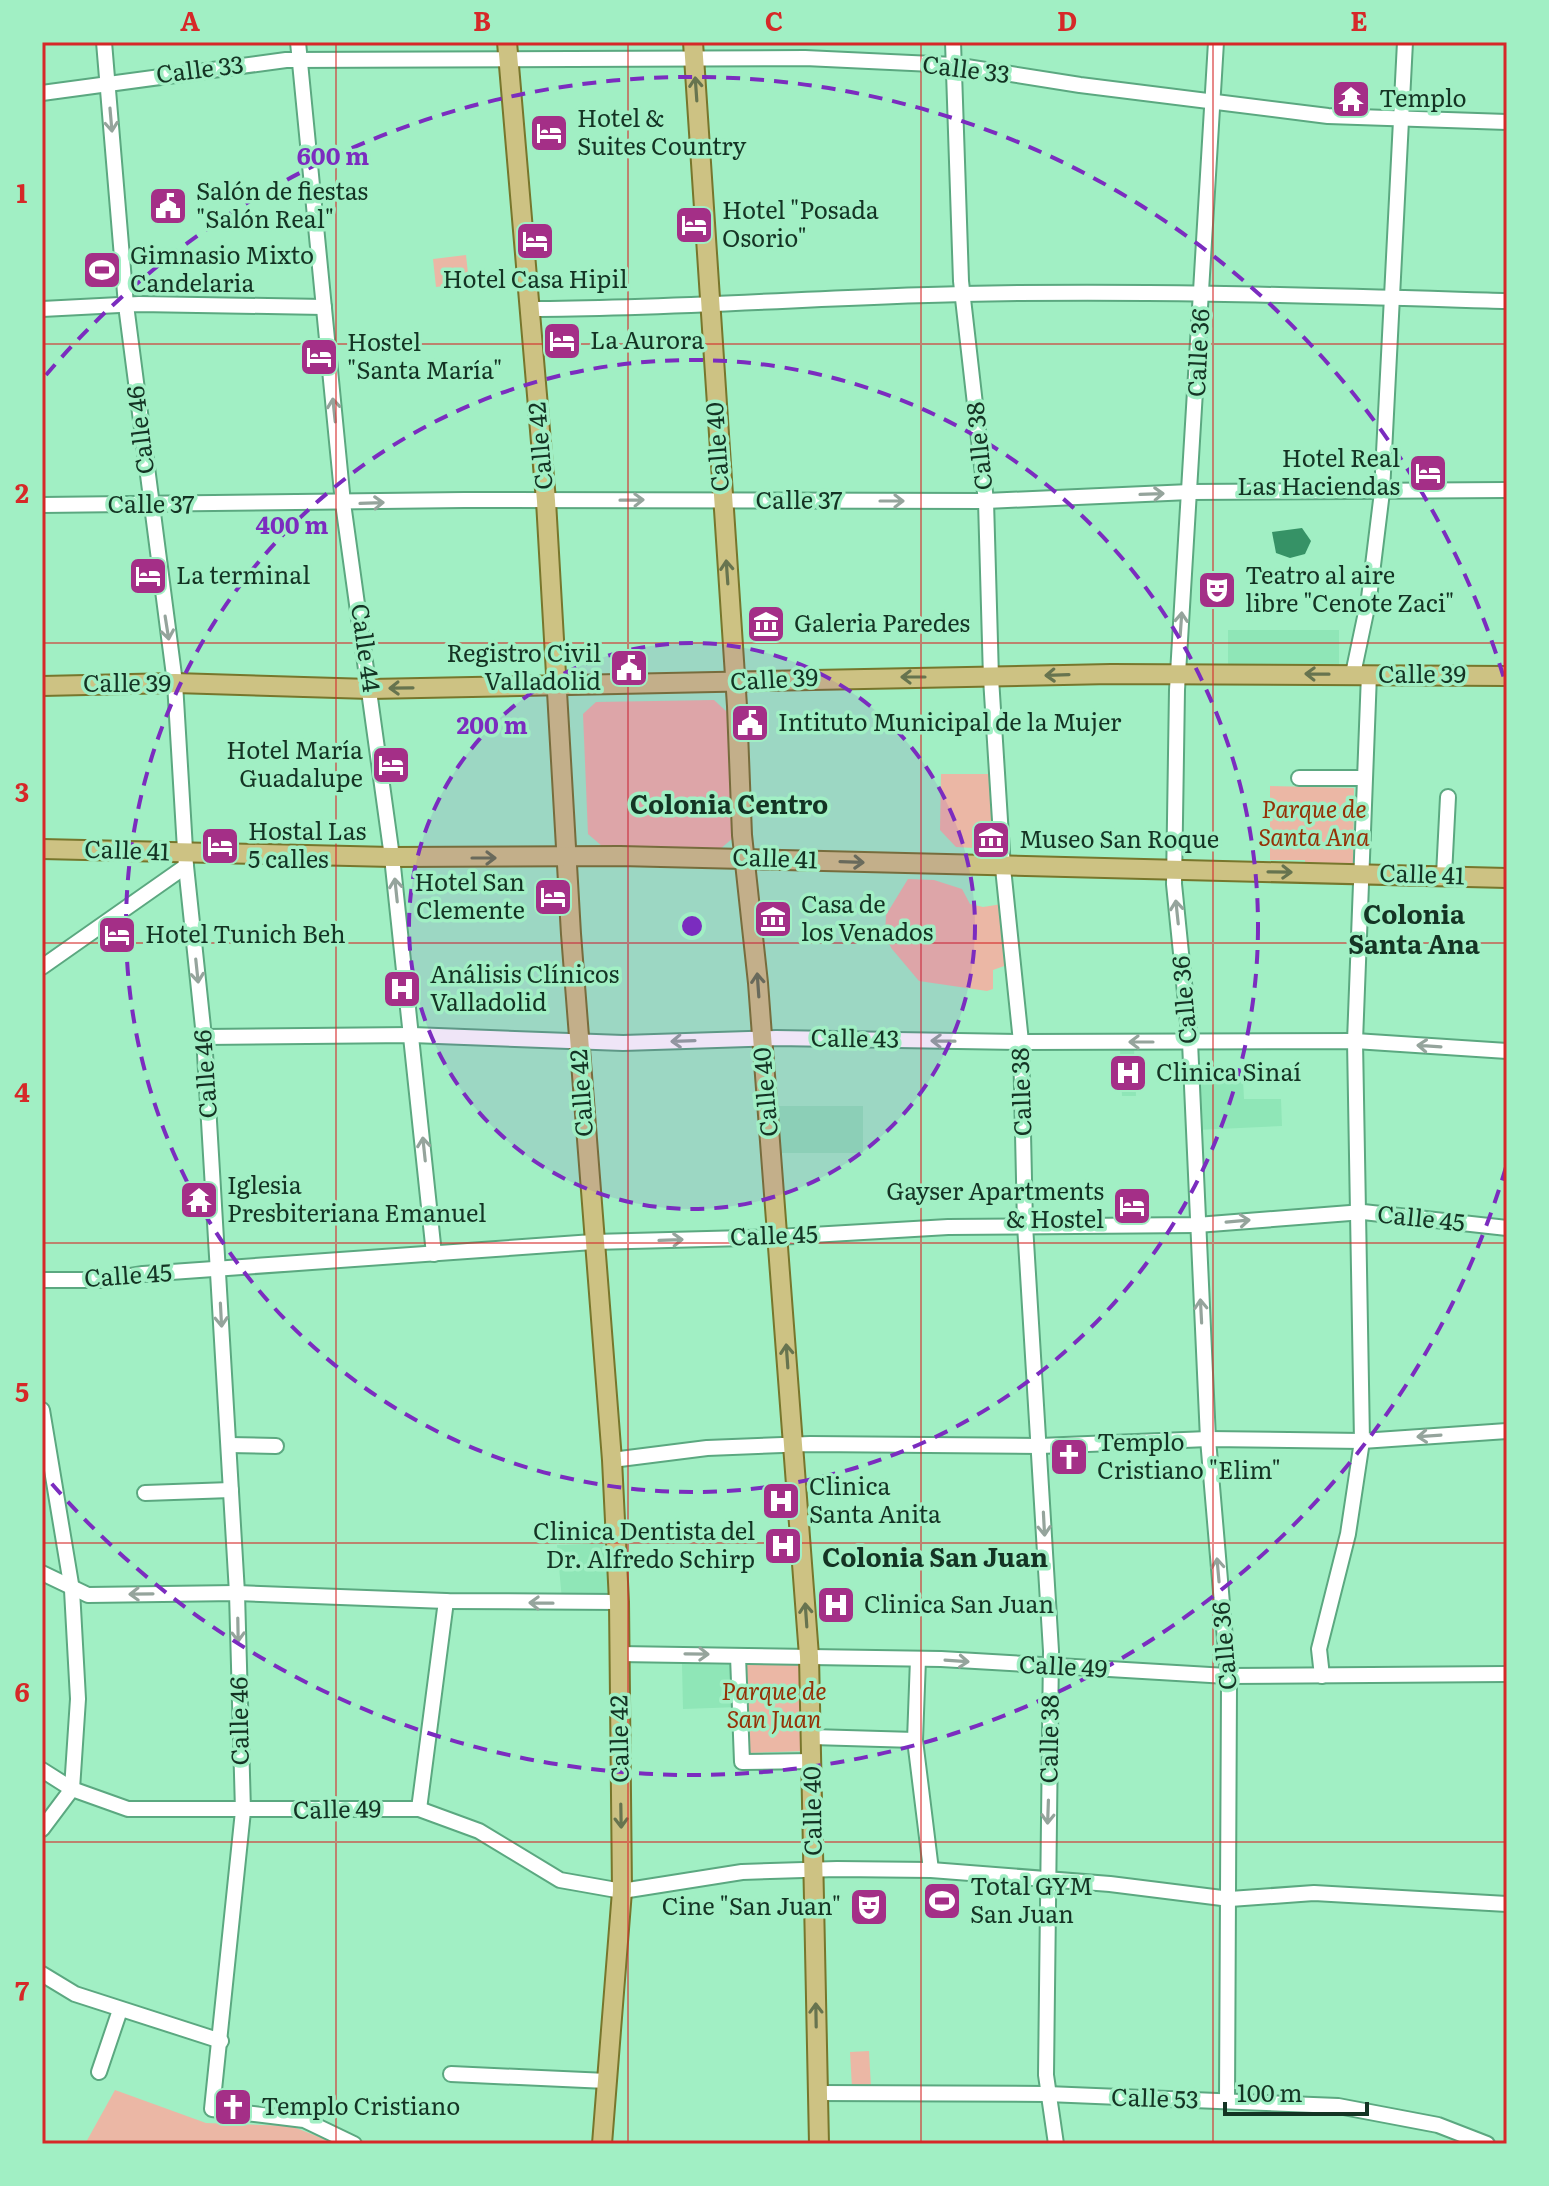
<svg xmlns="http://www.w3.org/2000/svg" width="1549" height="2186" viewBox="0 0 1549 2186" font-family="Literata,serif">
<style>
.built{fill:#8fe6b7}
.green{fill:#ebb7a5}
.water{fill:#369266}
.lines{fill:none;stroke-linecap:round;stroke-linejoin:round}
.minor-casing{stroke:#5ba880;stroke-width:18}
.major-casing{stroke:#77762c;stroke-width:22}
.minor{stroke:#fff;stroke-width:14}
.major{stroke:#cdc283;stroke-width:18}
.oneway{stroke:#67744f}
.oneway2{stroke:#95a49c}
.grid{fill:none;stroke:#d62828;stroke-width:2;stroke-opacity:0.55}
.ring{fill:none;stroke:#7b2cbf;stroke-width:4;stroke-dasharray:14 10}
.labels{text-anchor:middle;stroke-width:7;stroke-linejoin:round;paint-order:stroke}
.street-label{font-size:24px;fill:#143424;stroke:#a1efc4}
.poi-label{font-size:24px;fill:#143424;stroke:#a1efc4;text-anchor:start}
.park-label{font-size:24px;font-style:italic;fill:#953207;stroke:#a1efc4}
.neighbourhood-label{font-size:26px;font-weight:bold;fill:#143424;stroke:#a1efc4}
.centre{fill:#7b2cbf;stroke:#a1efc4;stroke-width:4}
.ring-label{font-size:24px;text-anchor:middle;font-weight:bold;fill:#7b2cbf;stroke:#a1efc4;stroke-width:7;stroke-linejoin:round;paint-order:stroke}
.neatline{fill:none;stroke:#d62828;stroke-width:3}
.grid-label{font-size:26px;text-anchor:middle;font-weight:bold;fill:#d62828}
</style>
<rect width="100%" height="100%" fill="#a1efc4"/>
<!-- built -->
<g class="built">
<rect x="1228" y="630" width="111" height="40"/>
<polygon points="1134,1049 1136,1096 1122,1096 1120,1050"/>
<polygon points="1196,1079 1243,1079 1244,1099 1281,1099 1282,1126 1197,1130"/>
<rect x="778" y="1106" width="85" height="47"/>
<polygon points="614,1543 616,1599 562,1600 557,1545"/>
<polygon points="682,1664 736,1665 740,1707 683,1709"/>
</g>
<!-- green -->
<g class="green">
<polygon points="466,255 469,283 436,287 433,259"/>
<polygon points="714,700 727,712 733,838 719,850 602,846 588,834 583,714 596,702"/>
<polygon points="941,774 996,774 998,830 985,830 985,841 974,841 974,848 956,847 940,830"/>
<polygon points="1270,786 1354,788 1353,865 1305,866 1305,860 1270,860"/>
<polygon points="908,879 934,880 962,889 970,904 983,907 1002,904 1007,965 993,970 993,989 987,991 919,981 892,949 885,937 886,915"/>
<polygon points="800,1659 805,1751 747,1753 744,1660"/>
<polygon points="869,2051 871,2087 852,2088 850,2052"/>
<polygon points="115,2090 206,2123 291,2126 337,2144 85,2144"/>
</g>
<!-- water -->
<polygon class="water" points="1302,528 1311,541 1305,554 1290,558 1276,553 1272,532"/>
<g class="lines">
<!-- minor casing -->
<g class="minor-casing">
<g id="minor">
<polyline points="104,42 126,305 175,683 186,866 204,1037 237,1593 243,1811 212,2109 304,2120 354,2144"/>
<polyline points="298,42 343,503 392,857 434,1254"/>
<polyline points="953,42 961,281 986,501 991,678 1003,868 1021,1042 1025,1225 1051,1651 1046,2075 1056,2144"/>
<polyline points="1216,42 1177,690 1174,884 1190,1042 1208,1439 1229,1686 1227,2101"/>
<polyline points="42,93 286,60 805,58 954,65 1080,85 1328,116 1507,122"/>
<polyline points="42,309 139,304 324,307"/>
<path d="M529,309C674,309 818,297 963,294C1144,290 1326,296 1507,301"/>
<polyline points="42,505 464,500 986,501 1190,492 1507,490"/>
<polyline points="1353,674 1369,598 1382,492 1405,42"/>
<polyline points="1299,778 1363,778"/>
<polyline points="1444,875 1448,797"/>
<polyline points="42,967 186,866"/>
<polyline points="204,1037 412,1035 623,1043 776,1038 1021,1042 1355,1041 1507,1051"/>
<polyline points="42,1280 106,1280 143,1274 593,1242 778,1237 948,1227 1197,1225 1363,1212 1507,1228"/>
<polyline points="42,1410 72,1590 78,1699 72,1789 42,1829"/>
<polyline points="229,1445 276,1446"/>
<polyline points="612,1460 707,1448 810,1444 1040,1446 1208,1439 1362,1441 1507,1431"/>
<polyline points="145,1493 231,1490"/>
<polyline points="42,1573 88,1595 237,1593 446,1601 619,1602"/>
<polyline points="619,1654 941,1659 1227,1676 1507,1674"/>
<polyline points="738,1656 742,1762 813,1761"/>
<polyline points="918,1659 915,1740 931,1870"/>
<polyline points="1322,1676 1319,1649 1348,1534 1362,1441 1355,1041 1369,674"/>
<polyline points="812,1737 915,1740"/>
<polyline points="42,1770 72,1789 128,1809 419,1809 479,1831 560,1880 622,1891 742,1872 837,1869 931,1870 1110,1884 1230,1899 1314,1893 1507,1904"/>
<polyline points="419,1809 446,1601"/>
<polyline points="42,1974 75,1994 221,2041"/>
<polyline points="99,2072 120,2010"/>
<polyline points="451,2074 607,2081"/>
<polyline points="818,2093 1047,2094 1338,2106 1438,2125 1487,2144"/>
</g>
</g>
<!-- major casing -->
<g class="major-casing">
<g id="major">
<polyline points="507,42 546,501 571,934 612,1460 619,1602 622,1891 602,2144"/>
<polyline points="693,42 737,706 742,835 758,983 809,1656 819,2144"/>
<polyline points="42,686 175,683 370,689 1111,674 1507,676"/>
<polyline points="42,849 392,857 620,856 1507,878"/>
</g>
</g>
<!-- minor -->
<use href="#minor" class="minor"/>
<!-- major -->
<use href="#major" class="major"/>
</g>
<!-- one-way arrows -->
<defs><path id="oneway-shaft" d="M-6 0H5M1.5-3L5.5 0L1.5 3" fill="none" stroke-width="1.6" stroke-linecap="round" stroke-linejoin="round" transform="scale(2)"/></defs>
<g class="oneway">
<use href="#oneway-shaft" transform="translate(696 89) rotate(-94)"/>
<use href="#oneway-shaft" transform="translate(727 572) rotate(-94)"/>
<use href="#oneway-shaft" transform="translate(1317 674) rotate(-179)"/>
<use href="#oneway-shaft" transform="translate(1057 675) rotate(178)"/>
<use href="#oneway-shaft" transform="translate(913 677) rotate(-180)"/>
<use href="#oneway-shaft" transform="translate(401 688) rotate(179)"/>
<use href="#oneway-shaft" transform="translate(484 858)"/>
<use href="#oneway-shaft" transform="translate(852 862) rotate(2)"/>
<use href="#oneway-shaft" transform="translate(1280 872) rotate(1)"/>
<use href="#oneway-shaft" transform="translate(758 985) rotate(-94)"/>
<use href="#oneway-shaft" transform="translate(787 1356) rotate(-94)"/>
<use href="#oneway-shaft" transform="translate(806 1615) rotate(-94)"/>
<use href="#oneway-shaft" transform="translate(621 1816) rotate(89)"/>
<use href="#oneway-shaft" transform="translate(816 2015) rotate(-91)"/>
</g>
<g class="oneway2">
<use href="#oneway-shaft" transform="translate(111 120) rotate(85)"/>
<use href="#oneway-shaft" transform="translate(334 410) rotate(-96)"/>
<use href="#oneway-shaft" transform="translate(1152 494) rotate(-2)"/>
<use href="#oneway-shaft" transform="translate(632 500) rotate(-1)"/>
<use href="#oneway-shaft" transform="translate(892 501)"/>
<use href="#oneway-shaft" transform="translate(372 503) rotate(-2)"/>
<use href="#oneway-shaft" transform="translate(1181 624) rotate(-86)"/>
<use href="#oneway-shaft" transform="translate(167 628) rotate(81)"/>
<use href="#oneway-shaft" transform="translate(396 890) rotate(-96)"/>
<use href="#oneway-shaft" transform="translate(1177 912) rotate(-96)"/>
<use href="#oneway-shaft" transform="translate(197 971) rotate(84)"/>
<use href="#oneway-shaft" transform="translate(683 1041) rotate(178)"/>
<use href="#oneway-shaft" transform="translate(943 1041) rotate(-179)"/>
<use href="#oneway-shaft" transform="translate(1141 1042) rotate(180)"/>
<use href="#oneway-shaft" transform="translate(1429 1046) rotate(-176)"/>
<use href="#oneway-shaft" transform="translate(424 1149) rotate(-96)"/>
<use href="#oneway-shaft" transform="translate(1238 1221) rotate(-5)"/>
<use href="#oneway-shaft" transform="translate(671 1240) rotate(-2)"/>
<use href="#oneway-shaft" transform="translate(1201 1311) rotate(-93)"/>
<use href="#oneway-shaft" transform="translate(221 1315) rotate(87)"/>
<use href="#oneway-shaft" transform="translate(1429 1436) rotate(176)"/>
<use href="#oneway-shaft" transform="translate(1044 1524) rotate(87)"/>
<use href="#oneway-shaft" transform="translate(1218 1570) rotate(-95)"/>
<use href="#oneway-shaft" transform="translate(141 1594) rotate(179)"/>
<use href="#oneway-shaft" transform="translate(541 1603) rotate(-179)"/>
<use href="#oneway-shaft" transform="translate(238 1630) rotate(89)"/>
<use href="#oneway-shaft" transform="translate(697 1654) rotate(1)"/>
<use href="#oneway-shaft" transform="translate(957 1661) rotate(4)"/>
<use href="#oneway-shaft" transform="translate(1048 1812) rotate(92)"/>
</g>
<!-- grid -->
<path class="grid" d="M336,42V2144M628,42V2144M921,42V2144M1213,42V2144M42,344H1507M42,643H1507M42,943H1507M42,1243H1507M42,1543H1507M42,1842H1507"/>
<!-- distance rings -->
<circle cx="692" cy="926" r="283" fill="#7b2cbf" fill-opacity=".12"/>
<g class="ring">
<circle cx="692" cy="926" r="283"/>
<circle cx="692" cy="926" r="566"/>
<path d="M1506 1167A849 849 0 0 1 46 1477M46 375A849 849 0 0 1 1506 685"/>
</g>
<!-- icons -->
<defs>
<g id="temple-square" transform="scale(2)"><rect x="-9" y="-9" width="18" height="18" rx="4" fill="#a42f87" stroke="#a1efc4"/><path d="M0-6L5-2H3V0L6.5 2.5H4V6H1.5V3h-3V6H-4V2.5H-6.5L-3 0V-2H-5Z" fill="#fff"/></g>
<g id="hotel-square" transform="scale(2)"><rect x="-9" y="-9" width="18" height="18" rx="4" fill="#a42f87" stroke="#a1efc4"/><path d="M-6-4.5h1.5V1H6V5H4.5V3h-9V5H-6ZM-4 0a1.8 1.8 0 1 1 3.6 0ZM.5 0V-2.5h3Q6-2.5 6 0Z" fill="#fff"/></g>
<g id="civic-square" transform="scale(2)"><rect x="-9" y="-9" width="18" height="18" rx="4" fill="#a42f87" stroke="#a1efc4"/><path d="M-.6-6.5H3V-4.5H.6V-3L4-1V1h2V6H-6V1h2V-1L-.6-3ZM-1.2 2.5V6h2.4V2.5Z" fill="#fff"/></g>
<g id="stadium-square" transform="scale(2)"><rect x="-9" y="-9" width="18" height="18" rx="4" fill="#a42f87" stroke="#a1efc4"/><path d="M0-5a6.5 5 0 1 0 0 10a6.5 5 0 1 0 0-10ZM-3.5-1.8h7v3.6h-7Z" fill="#fff"/></g>
<g id="theatre-square" transform="scale(2)"><rect x="-9" y="-9" width="18" height="18" rx="4" fill="#a42f87" stroke="#a1efc4"/><path d="M-5-5.5Q0-4 5-5.5V0Q5 5 0 6Q-5 5-5 0ZM-3.3-2.5H-1v1.5H-3.3ZM1-2.5H3.3v1.5H1ZM-2.8 1Q0 5.5 2.8 1Z" fill="#fff"/></g>
<g id="museum-square" transform="scale(2)"><rect x="-9" y="-9" width="18" height="18" rx="4" fill="#a42f87" stroke="#a1efc4"/><path d="M0-6L6-3V-2H-6V-3ZM-5-1h2V3h-2ZM-1-1h2V3h-2ZM3-1h2V3H3ZM-6 4H6V6H-6Z" fill="#fff"/></g>
<g id="hospital-square" transform="scale(2)"><rect x="-9" y="-9" width="18" height="18" rx="4" fill="#a42f87" stroke="#a1efc4"/><path d="M-5-5h3v3.5h4V-5h3V5h-3V1.5h-4V5h-3Z" fill="#fff"/></g>
<g id="church-square" transform="scale(2)"><rect x="-9" y="-9" width="18" height="18" rx="4" fill="#a42f87" stroke="#a1efc4"/><path d="M-1.2-6h2.4v3.5h3.3v2.4h-3.3V6h-2.4V-.1h-3.3v-2.4h3.3Z" fill="#fff"/></g>
</defs>
<g fill-rule="evenodd">
<use href="#temple-square" x="1351" y="99"/>
<use href="#hotel-square" x="549" y="133"/>
<use href="#civic-square" x="168" y="206"/>
<use href="#hotel-square" x="694" y="225"/>
<use href="#hotel-square" x="535" y="241"/>
<use href="#stadium-square" x="102" y="270"/>
<use href="#hotel-square" x="562" y="341"/>
<use href="#hotel-square" x="319" y="357"/>
<use href="#hotel-square" x="1428" y="473"/>
<use href="#hotel-square" x="148" y="576"/>
<use href="#theatre-square" x="1217" y="590"/>
<use href="#museum-square" x="766" y="624"/>
<use href="#civic-square" x="629" y="668"/>
<use href="#civic-square" x="750" y="723"/>
<use href="#hotel-square" x="391" y="765"/>
<use href="#museum-square" x="991" y="840"/>
<use href="#hotel-square" x="220" y="846"/>
<use href="#hotel-square" x="553" y="897"/>
<use href="#museum-square" x="773" y="919"/>
<use href="#hotel-square" x="117" y="935"/>
<use href="#hospital-square" x="402" y="989"/>
<use href="#hospital-square" x="1128" y="1073"/>
<use href="#temple-square" x="199" y="1200"/>
<use href="#hotel-square" x="1132" y="1206"/>
<use href="#church-square" x="1069" y="1457"/>
<use href="#hospital-square" x="781" y="1501"/>
<use href="#hospital-square" x="783" y="1546"/>
<use href="#hospital-square" x="836" y="1605"/>
<use href="#stadium-square" x="942" y="1901"/>
<use href="#theatre-square" x="869" y="1907"/>
<use href="#church-square" x="233" y="2107"/>
</g>
<g class="labels">
<!-- street labels -->
<g class="street-label">
<text transform="translate(200 70) rotate(-7)" y="8">Calle 33</text>
<text transform="translate(966 70) rotate(7)" y="8">Calle 33</text>
<text transform="translate(1199 353) rotate(-87)" y="8">Calle 36</text>
<text transform="translate(141 430) rotate(-97)" y="8">Calle 46</text>
<text transform="translate(541 446) rotate(-95)" y="8">Calle 42</text>
<text transform="translate(980 446) rotate(-96)" y="8">Calle 38</text>
<text transform="translate(718 447) rotate(-94)" y="8">Calle 40</text>
<text x="799" y="509">Calle 37</text>
<text x="151" y="513">Calle 37</text>
<text transform="translate(365 648) rotate(82)" y="8">Calle 44</text>
<text x="1422" y="683">Calle 39</text>
<text transform="translate(774 680) rotate(-3)" y="8">Calle 39</text>
<text x="127" y="692">Calle 39</text>
<text transform="translate(127 851) rotate(2)" y="8">Calle 41</text>
<text transform="translate(775 859) rotate(2)" y="8">Calle 41</text>
<text transform="translate(1422 875) rotate(2)" y="8">Calle 41</text>
<text transform="translate(1185 1000) rotate(-95)" y="8">Calle 36</text>
<text transform="translate(855 1039) rotate(1)" y="8">Calle 43</text>
<text transform="translate(206 1074) rotate(-94)" y="8">Calle 46</text>
<text transform="translate(766 1092) rotate(-95)" y="8">Calle 40</text>
<text transform="translate(1022 1092) rotate(-92)" y="8">Calle 38</text>
<text transform="translate(582 1093) rotate(-94)" y="8">Calle 42</text>
<text transform="translate(1421 1219) rotate(6)" y="8">Calle 45</text>
<text transform="translate(774 1236) rotate(-2)" y="8">Calle 45</text>
<text transform="translate(128 1276) rotate(-4)" y="8">Calle 45</text>
<text transform="translate(1225 1646) rotate(-95)" y="8">Calle 36</text>
<text transform="translate(1063 1667) rotate(3)" y="8">Calle 49</text>
<text transform="translate(240 1721) rotate(-91)" y="8">Calle 46</text>
<text transform="translate(620 1739) rotate(-91)" y="8">Calle 42</text>
<text transform="translate(1050 1739) rotate(-89)" y="8">Calle 38</text>
<text transform="translate(337 1810) rotate(-1)" y="8">Calle 49</text>
<text transform="translate(813 1811) rotate(-91)" y="8">Calle 40</text>
<text transform="translate(1155 2099) rotate(2)" y="8">Calle 53</text>
</g>
<!-- poi labels -->
<g class="poi-label">
<text x="1379" y="107">Templo</text>
<text x="577" y="127">Hotel &amp;<tspan x="577" dy="28">Suites Country</tspan></text>
<text x="196" y="200">Salón de fiestas<tspan x="196" dy="28">"Salón Real"</tspan></text>
<text x="722" y="219">Hotel "Posada<tspan x="722" dy="28">Osorio"</tspan></text>
<text x="130" y="264">Gimnasio Mixto<tspan x="130" dy="28">Candelaria</tspan></text>
<text x="535" y="288" text-anchor="middle">Hotel Casa Hipil</text>
<text x="590" y="349">La Aurora</text>
<text x="347" y="351">Hostel<tspan x="347" dy="28">"Santa María"</tspan></text>
<text x="1400" y="467" text-anchor="end">Hotel Real<tspan x="1400" dy="28">Las Haciendas</tspan></text>
<text x="176" y="584">La terminal</text>
<text x="1245" y="584">Teatro al aire<tspan x="1245" dy="28">libre "Cenote Zaci"</tspan></text>
<text x="794" y="632">Galeria Paredes</text>
<text x="601" y="662" text-anchor="end">Registro Civil<tspan x="601" dy="28">Valladolid</tspan></text>
<text x="778" y="731">Intituto Municipal de la Mujer</text>
<text x="363" y="759" text-anchor="end">Hotel María<tspan x="363" dy="28">Guadalupe</tspan></text>
<text x="248" y="840">Hostal Las<tspan x="248" dy="28">5 calles</tspan></text>
<text x="1019" y="848">Museo San Roque</text>
<text x="525" y="891" text-anchor="end">Hotel San<tspan x="525" dy="28">Clemente</tspan></text>
<text x="801" y="913">Casa de<tspan x="801" dy="28">los Venados</tspan></text>
<text x="145" y="943">Hotel Tunich Beh</text>
<text x="430" y="983">Análisis Clínicos<tspan x="430" dy="28">Valladolid</tspan></text>
<text x="1156" y="1081">Clinica Sinaí</text>
<text x="227" y="1194">Iglesia<tspan x="227" dy="28">Presbiteriana Emanuel</tspan></text>
<text x="1104" y="1200" text-anchor="end">Gayser Apartments<tspan x="1104" dy="28">&amp; Hostel</tspan></text>
<text x="1097" y="1451">Templo<tspan x="1097" dy="28">Cristiano "Elim"</tspan></text>
<text x="809" y="1495">Clinica<tspan x="809" dy="28">Santa Anita</tspan></text>
<text x="755" y="1540" text-anchor="end">Clinica Dentista del<tspan x="755" dy="28">Dr. Alfredo Schirp</tspan></text>
<text x="864" y="1613">Clinica San Juan</text>
<text x="970" y="1895">Total GYM<tspan x="970" dy="28">San Juan</tspan></text>
<text x="841" y="1915" text-anchor="end">Cine "San Juan"</text>
<text x="261" y="2115">Templo Cristiano</text>
</g>
<!-- park labels -->
<g class="park-label">
<text x="1314" y="818">Parque de<tspan x="1314" dy="28">Santa Ana</tspan></text>
<text x="774" y="1700">Parque de<tspan x="774" dy="28">San Juan</tspan></text>
</g>
<!-- neighbourhood labels -->
<g class="neighbourhood-label">
<text x="729" y="814">Colonia Centro</text>
<text x="1414" y="924">Colonia<tspan x="1414" dy="30">Santa Ana</tspan></text>
<text x="935" y="1567">Colonia San Juan</text>
</g>
</g>
<circle cx="692" cy="926" r="12" class="centre"/>
<g class="ring-label">
<text x="333" y="165">600 m</text>
<text x="292" y="534">400 m</text>
<text x="492" y="734">200 m</text>
</g>
<!-- border -->
<rect width="1549" height="2186" fill="none" stroke="#a1efc4" stroke-width="88"/>
<!-- scale -->
<path d="M1225 2102v12h142v-12" fill="none" stroke="#143424" stroke-width="4"/>
<text x="1237" y="2102" font-size="24" fill="#143424" stroke="#a1efc4" stroke-width="6" paint-order="stroke">100 m</text>
<rect x="44" y="44" width="1461" height="2098" class="neatline"/>
<g class="grid-label">
<text x="190" y="31">A</text>
<text x="482" y="31">B</text>
<text x="774" y="31">C</text>
<text x="1067" y="31">D</text>
<text x="1359" y="31">E</text>
<text x="22" y="203">1</text>
<text x="22" y="503">2</text>
<text x="22" y="802">3</text>
<text x="22" y="1102">4</text>
<text x="22" y="1402">5</text>
<text x="22" y="1702">6</text>
<text x="22" y="2001">7</text>
</g>
</svg>
